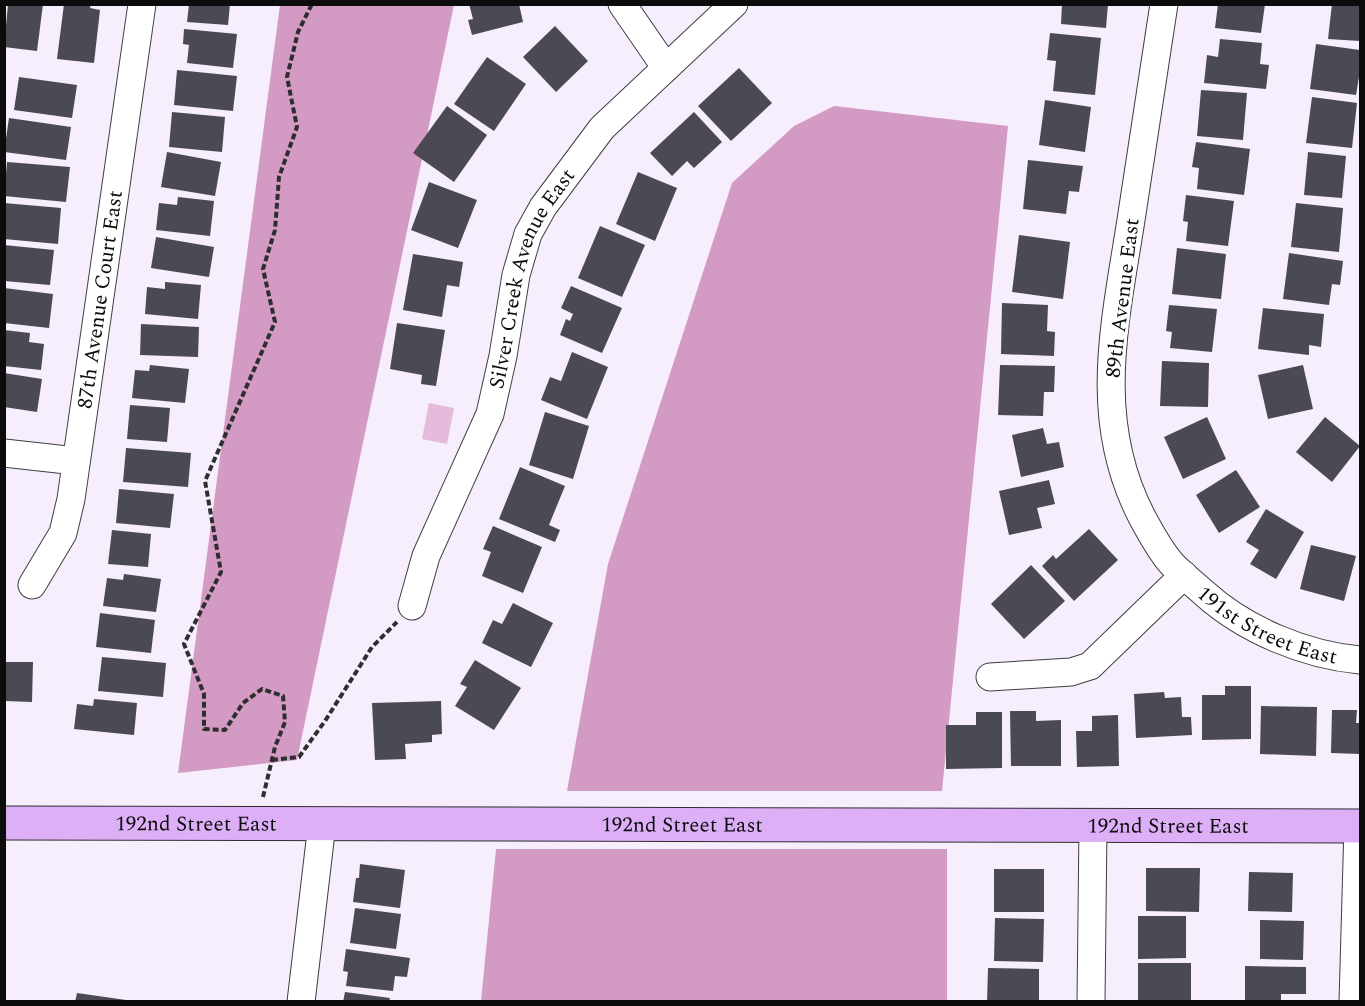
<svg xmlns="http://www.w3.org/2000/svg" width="1365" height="1006" viewBox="0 0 1365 1006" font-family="Spectral,serif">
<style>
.green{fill:#e4bbdb}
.forest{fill:#d39bc3}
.building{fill:#4b4a54}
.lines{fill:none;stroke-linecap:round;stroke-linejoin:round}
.street-casing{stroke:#3f3f3f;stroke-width:29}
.secondary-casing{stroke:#2e2e2e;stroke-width:35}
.path{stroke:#2e2e2e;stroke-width:4;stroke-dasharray:6 3;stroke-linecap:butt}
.street{stroke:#fff;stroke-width:27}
.secondary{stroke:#dcaff7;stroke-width:33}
.labels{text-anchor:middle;stroke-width:6;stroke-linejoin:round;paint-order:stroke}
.street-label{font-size:21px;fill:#0c0c0c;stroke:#fff}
</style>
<rect width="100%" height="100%" fill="#f6edfd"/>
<!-- green -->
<polygon class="green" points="429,403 454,408 447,444 422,439"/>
<!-- forest -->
<g class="forest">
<polygon points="280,5 454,5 297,760 178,773"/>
<polygon points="834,106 1008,126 942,791 567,791 608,564 732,183 794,126"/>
<polygon points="496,849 947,849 947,1001 481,1001"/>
</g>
<!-- building -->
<g class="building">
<polygon points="8,4 43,4 37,51 4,47"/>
<polygon points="64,4 91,4 90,8 100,10 94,63 57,59"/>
<polygon points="189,4 230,4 228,25 187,22"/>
<polygon points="469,4 519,4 523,22 472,35 468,20 473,19"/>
<polygon points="1062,4 1108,4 1106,28 1061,24"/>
<polygon points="1218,4 1265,4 1261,33 1215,28"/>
<polygon points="1332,4 1360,4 1360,41 1328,39"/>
<polygon points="555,26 588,61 556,92 523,57"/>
<polygon points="184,29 237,34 233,68 187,63 189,45 183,44"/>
<polygon points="1050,33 1101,38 1095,95 1053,91 1056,61 1047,60"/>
<polygon points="1220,39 1262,43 1260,64 1269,65 1266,89 1204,83 1207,55 1218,57"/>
<polygon points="1316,44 1360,50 1360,77 1359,77 1356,95 1310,89"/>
<polygon points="487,57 526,84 494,131 454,104"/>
<polygon points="739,68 772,103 731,141 698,106"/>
<polygon points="177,70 237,76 233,111 174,105"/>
<polygon points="19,77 77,85 72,118 14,110"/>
<polygon points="1201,90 1247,93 1243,140 1197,136"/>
<polygon points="1312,97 1357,103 1352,148 1306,143"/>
<polygon points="1045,100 1091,107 1085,152 1039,145"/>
<polygon points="447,106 487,135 454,182 413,153"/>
<polygon points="172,112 225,117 222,152 169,147"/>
<polygon points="694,112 722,142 694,168 687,161 672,176 650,153"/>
<polygon points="9,118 71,127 66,160 4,152"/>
<polygon points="1196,142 1250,149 1244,195 1197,189 1199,168 1192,167"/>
<polygon points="167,152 221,162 215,196 161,187"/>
<polygon points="1308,152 1346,156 1342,198 1304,195"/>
<polygon points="1028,160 1083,166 1079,192 1069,191 1066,214 1023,209"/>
<polygon points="7,162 70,167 66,202 4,196"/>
<polygon points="638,172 677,188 655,241 616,224"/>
<polygon points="429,182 477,200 458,248 411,230"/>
<polygon points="1186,195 1234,201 1228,246 1186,241 1188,222 1183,221"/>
<polygon points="178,197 214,201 210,236 156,230 159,203 177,205"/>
<polygon points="4,203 61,208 58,244 4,239"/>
<polygon points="1296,203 1343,208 1339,252 1291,247"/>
<polygon points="600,226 645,245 622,297 578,278"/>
<polygon points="1019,235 1070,242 1063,299 1012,292"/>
<polygon points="156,237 214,247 209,277 151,268"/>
<polygon points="4,245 54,250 50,285 4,281"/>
<polygon points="1177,248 1226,254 1221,299 1172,294"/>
<polygon points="1289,253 1343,261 1340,285 1332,284 1329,305 1283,299"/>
<polygon points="413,254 463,262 459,287 447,285 442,317 403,310"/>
<polygon points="165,282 201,285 198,319 145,314 147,287 165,289"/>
<polygon points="571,286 622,308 602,353 560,335 566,319 570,321 573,314 561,308"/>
<polygon points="4,288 53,294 49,328 4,323"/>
<polygon points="1002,303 1048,305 1047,331 1055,332 1054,356 1001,354"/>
<polygon points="1169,305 1217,309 1212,352 1170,348 1172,332 1166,331"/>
<polygon points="1263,308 1324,314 1321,347 1309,345 1309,355 1258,349"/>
<polygon points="397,323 445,330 436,386 421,384 422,375 390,369"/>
<polygon points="141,324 199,327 198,357 140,355"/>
<polygon points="4,330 30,333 29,342 44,344 41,370 4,366"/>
<polygon points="572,352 608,367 587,419 541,400 550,377 561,381"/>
<polygon points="1162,361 1209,363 1208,407 1160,406"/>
<polygon points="150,365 189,369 185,403 132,398 135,370 149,371"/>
<polygon points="1000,365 1055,366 1054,392 1044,392 1043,416 998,415"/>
<polygon points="1303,365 1313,409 1268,419 1258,375"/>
<polygon points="4,373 42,379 37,412 4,407"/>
<polygon points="130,405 170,408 167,442 127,439"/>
<polygon points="545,412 589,426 573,479 529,465"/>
<polygon points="1207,417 1226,459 1183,479 1164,437"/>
<polygon points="1325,417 1360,446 1332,482 1296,452"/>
<polygon points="1043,428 1047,444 1059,442 1064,467 1021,477 1012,435"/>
<polygon points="126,448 191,453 188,487 123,482"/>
<polygon points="520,467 565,486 549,525 560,530 555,542 499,519"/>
<polygon points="1236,470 1260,507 1219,533 1196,495"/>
<polygon points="1049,480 1055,504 1037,508 1042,528 1009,535 999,491"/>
<polygon points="119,489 174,494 170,528 116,523"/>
<polygon points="1266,509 1304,532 1276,579 1250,564 1259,550 1246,542"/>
<polygon points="493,526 542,547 523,593 482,576 491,552 483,549"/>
<polygon points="1089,529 1118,560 1074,601 1042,566 1053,555 1056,559"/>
<polygon points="112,530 151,534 148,567 108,564"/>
<polygon points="1311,545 1356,556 1344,601 1300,589"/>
<polygon points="1031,565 1065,601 1024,639 991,604"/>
<polygon points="124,574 161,579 156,612 103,606 107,578 123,580"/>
<polygon points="513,603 553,623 531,667 482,643 493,620 502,624"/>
<polygon points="100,613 155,620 151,653 96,647"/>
<polygon points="102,657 166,663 163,697 98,691"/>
<polygon points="475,660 521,688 494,730 455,706 467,687 460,684"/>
<polygon points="5,662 33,662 32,702 5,701"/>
<polygon points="1225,686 1251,686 1251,739 1202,740 1202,695 1225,695"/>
<polygon points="1164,692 1165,698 1181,697 1182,717 1191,717 1192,735 1136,738 1134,694"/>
<polygon points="94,699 137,703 134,735 74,729 77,704 93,706"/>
<polygon points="441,701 442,734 432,735 432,742 405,744 406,759 375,760 372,703"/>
<polygon points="1261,706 1317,707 1316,756 1260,754"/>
<polygon points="1332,710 1357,710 1356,723 1360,723 1360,754 1331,753"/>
<polygon points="1010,711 1036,711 1036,721 1061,720 1061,766 1011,766"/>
<polygon points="976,712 1002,712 1002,768 946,769 946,725 976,725"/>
<polygon points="1118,715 1119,766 1077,767 1076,731 1092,731 1092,716"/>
<polygon points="360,864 405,870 400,908 353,902 356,878 359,878"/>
<polygon points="1146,868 1200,868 1199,912 1146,911"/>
<rect x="994" y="869" width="50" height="43"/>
<polygon points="1249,872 1293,873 1292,912 1248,911"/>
<polygon points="355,908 401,914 396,949 350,943"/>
<polygon points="1138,916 1186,916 1186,958 1138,959"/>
<polygon points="995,918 1044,919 1043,962 994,961"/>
<polygon points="1260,920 1304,921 1303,960 1260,959"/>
<polygon points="346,949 410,958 407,977 395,976 393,991 346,986 348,972 343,971"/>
<rect x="1138" y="963" width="53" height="39"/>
<polygon points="1245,966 1306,967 1306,994 1281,994 1281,1002 1245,1002"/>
<polygon points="988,968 1039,969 1039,1002 987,1002"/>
<polygon points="345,992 390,998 389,1002 343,1002"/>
<polygon points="77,993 126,1000 125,1002 75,1002"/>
</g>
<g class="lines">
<!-- street casing -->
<g class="street-casing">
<g id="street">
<polyline points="622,4 666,68"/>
<path id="s1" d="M1164,4C1153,76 1142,148 1131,220C1115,323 1091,419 1142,517C1150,532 1160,550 1171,563C1181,574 1193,583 1204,593C1245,630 1305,655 1360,660"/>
<polyline points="4,453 76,461"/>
<path id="s2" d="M32,585L63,533L71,499L142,4"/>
<path id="s3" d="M412,606L426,556L490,414L503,356L516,275L528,234L543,207L602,128L734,4"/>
<polyline points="990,677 1071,672 1090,666 1184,575"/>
<polyline points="301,1002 322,824"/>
<polyline points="1091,1002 1093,826"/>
<polyline points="1353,1002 1358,826"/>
</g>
</g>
<!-- secondary casing -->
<g class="secondary-casing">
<g id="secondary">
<path id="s4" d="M4,823L1360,826"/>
</g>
</g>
<!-- path -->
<g class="path">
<polyline points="272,760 299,757 325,721 372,647 397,622"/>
<polyline points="263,797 275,747 285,722 283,696 262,689 243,703 225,730 204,729 204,694 184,644 221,572 205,481 275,322 263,269 275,230 279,177 297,127 287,77 298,32 312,4"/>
</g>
<!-- street -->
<use href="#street" class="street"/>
<!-- secondary -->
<use href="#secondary" class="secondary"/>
</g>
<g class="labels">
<!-- street labels -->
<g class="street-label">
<text dy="7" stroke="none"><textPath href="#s3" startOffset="351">Silver Creek Avenue East</textPath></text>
<text transform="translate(1122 298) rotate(-83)" y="7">89th Avenue East</text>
<text dy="7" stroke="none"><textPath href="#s2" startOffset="297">87th Avenue Court East</textPath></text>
<text dy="7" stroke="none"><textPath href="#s1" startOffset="693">191st Street East</textPath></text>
<text dy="7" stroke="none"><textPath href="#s4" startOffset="192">192nd Street East</textPath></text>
<text dy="7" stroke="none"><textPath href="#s4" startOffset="678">192nd Street East</textPath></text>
<text dy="7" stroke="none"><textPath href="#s4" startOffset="1164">192nd Street East</textPath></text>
</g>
</g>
<!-- border -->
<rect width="1365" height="1006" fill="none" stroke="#0c0c0c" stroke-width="12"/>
</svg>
